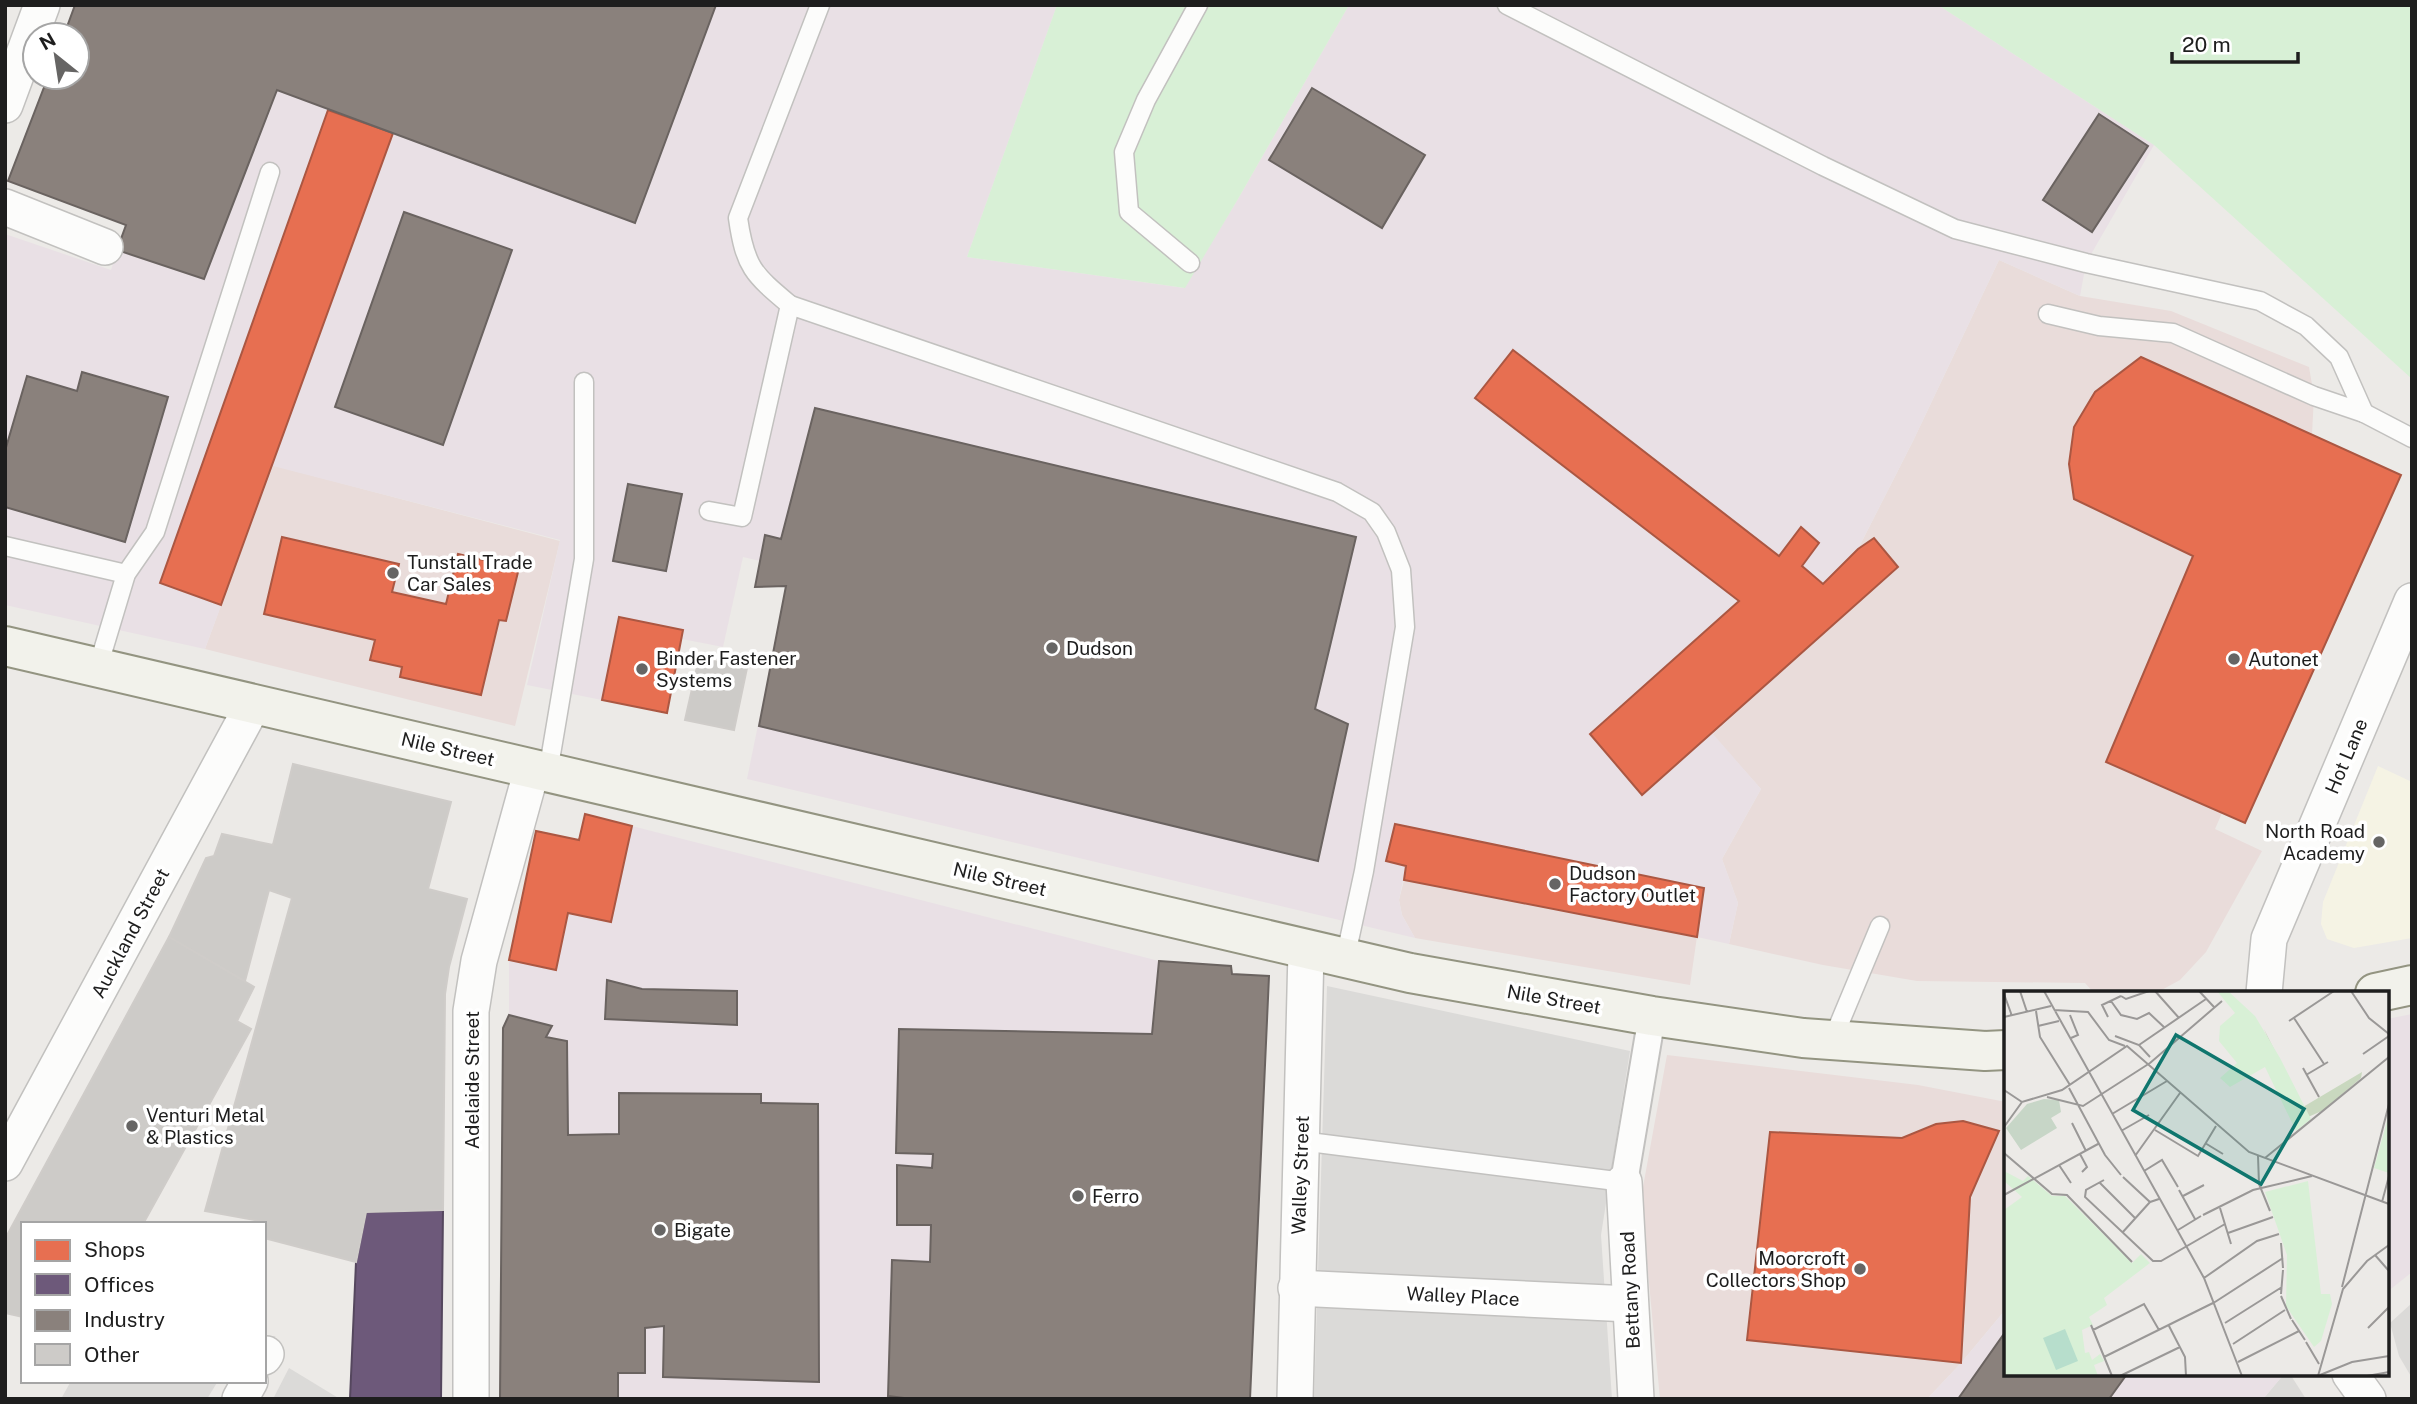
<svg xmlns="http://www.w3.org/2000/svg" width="2417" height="1404" viewBox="0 0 2417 1404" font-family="'Public Sans',sans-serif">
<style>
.residential{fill:#dbdad8}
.commercial{fill:#e9dcda}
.industrial{fill:#e9e0e5}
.education{fill:#f5f3e4}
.park{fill:#d8f0d6}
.shops{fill:#e76f51;stroke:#ab5742;stroke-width:2}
.offices{fill:#6d597a;stroke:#55475e;stroke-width:2}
.industry{fill:#8a817c;stroke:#6a6360;stroke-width:2}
.building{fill:#cdcbc8;stroke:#cfccc9;stroke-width:2}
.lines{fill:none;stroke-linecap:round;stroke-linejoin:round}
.service-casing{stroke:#c2c1bf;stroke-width:21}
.pedestrian-casing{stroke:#c2c1bf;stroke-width:30}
.minor-casing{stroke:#c2c1bf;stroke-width:38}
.secondary-casing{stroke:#939481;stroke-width:42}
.service{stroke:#fcfcfb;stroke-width:18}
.pedestrian{stroke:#fcfcfb;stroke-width:26}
.minor{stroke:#fcfcfb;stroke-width:35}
.secondary{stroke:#f2f2eb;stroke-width:38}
.poi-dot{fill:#666564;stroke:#fff;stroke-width:2.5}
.labels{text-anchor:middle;stroke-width:7;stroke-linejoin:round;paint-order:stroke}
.poi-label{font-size:19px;fill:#1e1e1e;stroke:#fff;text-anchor:start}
.street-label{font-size:19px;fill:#1e1e1e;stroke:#fff}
.inset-road{fill:none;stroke:#9a9897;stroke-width:2}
.view{fill:#0f766e;fill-opacity:0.15;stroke:#0f766e;stroke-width:3.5}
.inset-edge{fill:none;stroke:#1e1e1e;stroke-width:3.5}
</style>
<rect width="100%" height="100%" fill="#eceae7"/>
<!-- residential -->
<g class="residential">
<polygon points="1327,986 1630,1051 1601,1235 1612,1399 1314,1399"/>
<polygon points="2412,1303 2412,1378 2399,1356 2390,1323"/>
<polygon points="289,1368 340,1399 273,1399"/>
<polygon points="2284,1374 2290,1374 2306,1399 2263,1399"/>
<polygon points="71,1381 218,1381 207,1399 61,1399"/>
</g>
<!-- commercial -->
<g class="commercial">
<polygon points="1999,260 2080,296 2171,311 2309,367 2314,396 2312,434 2401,475 2245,823 2222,813 2215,829 2262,851 2206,952 2180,980 2156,993 2094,993 2085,983 1917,981 1823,965 1729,944 1738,903 1722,859 1761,789 1712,734 1898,567 1858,549 1913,441"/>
<polygon points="272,465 560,541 515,726 205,649"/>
<polygon points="1395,824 1704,888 1690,985 1415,938 1402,915 1399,900 1404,880 1386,861"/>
<polygon points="1667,1055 1918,1085 2006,1102 2006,1309 1961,1363 1927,1399 1660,1399 1641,1198"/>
</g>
<!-- industrial -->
<g class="industrial">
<polygon points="75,5 1057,5 967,257 1184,288 1238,199 1349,5 1938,5 2154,145 2086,263 2080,296 1999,260 1913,441 1859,547 1874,538 1898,567 1713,734 1761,789 1722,859 1738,903 1729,944 1697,937 1704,888 1396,824 1406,866 1399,900 1402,915 1415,938 747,779 786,587 755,587 760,561 743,557 723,647 682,639 667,713 527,685 560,540 273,466 205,649 5,605 5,234 111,270 126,225 77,77"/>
<polygon points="632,826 1159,961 1231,966 1233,974 1269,976 1250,1399 500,1399 503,1028 509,1014 509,960 556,970 568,913 611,922"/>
<polygon points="2412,1014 2412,1272 2387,1292 2387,1019"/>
<polygon points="2006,1309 2006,1374 2284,1374 2263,1399 1927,1399 1961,1363"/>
</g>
<!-- education -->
<polygon class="education" points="2378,766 2412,782 2412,938 2354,948 2327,939 2321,924 2323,902"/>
<!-- park -->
<g class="park">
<polygon points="1057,5 1349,5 1238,199 1185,288 967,257"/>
<polygon points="1938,5 2412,5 2412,379 2154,145"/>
</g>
<!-- shops -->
<g class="shops">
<polygon points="328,110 393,133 221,605 160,583"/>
<polygon points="1513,350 1779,556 1801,527 1819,543 1802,566 1823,584 1858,549 1874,538 1898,567 1642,795 1590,734 1739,601 1475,398"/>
<polygon points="2141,357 2401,475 2245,823 2106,762 2193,556 2074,499 2069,464 2074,427 2095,392"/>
<polygon points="282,537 399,564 392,592 446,604 458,554 519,568 506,621 499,620 481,695 400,677 402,667 370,660 375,640 264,614"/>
<polygon points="619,617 683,630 667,713 602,700"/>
<polygon points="585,814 632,826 611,922 568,913 556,970 509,960 536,831 579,840"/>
<polygon points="1395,824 1704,888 1697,937 1404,880 1406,866 1386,861"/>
<polygon points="1963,1121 1999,1131 1970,1197 1961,1363 1747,1340 1770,1132 1902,1138 1936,1124"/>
</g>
<!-- offices -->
<polygon class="offices" points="443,1210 441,1399 350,1399 356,1262 366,1212"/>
<!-- industry -->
<g class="industry">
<polygon points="75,5 716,5 635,223 277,90 204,279 117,250 126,225 8,181 48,77 77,77 77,35 64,35"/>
<polygon points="1312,88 1425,155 1382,228 1269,160"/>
<polygon points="2099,114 2148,146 2092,232 2043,200"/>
<polygon points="404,212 512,250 443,445 335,407"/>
<polygon points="82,372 168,397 125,542 5,507 5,451 27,376 77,391"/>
<polygon points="815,408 1356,537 1315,709 1348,724 1318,861 759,726 786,586 755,587 765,535 781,539"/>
<polygon points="628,484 682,494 666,571 613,561"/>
<polygon points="1159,961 1231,966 1232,974 1269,976 1250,1399 912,1399 888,1396 892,1260 930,1262 931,1225 897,1225 897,1165 932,1168 933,1154 896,1153 899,1029 1152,1034"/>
<polygon points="607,980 642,989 737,991 737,1025 605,1019"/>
<polygon points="509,1015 552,1026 546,1037 567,1041 568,1135 619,1134 619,1093 761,1094 761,1103 818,1104 819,1382 663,1377 664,1326 645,1328 645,1373 618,1373 618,1399 500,1399 503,1028"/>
<polygon points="2006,1331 2006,1374 2127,1374 2109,1399 1958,1399"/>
</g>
<!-- building -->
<g class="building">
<polygon points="699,658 747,668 734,730 685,720"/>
<polygon points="293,764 451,802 428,889 467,899 449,967 445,994 443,1210 366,1212 356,1262 264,1238 265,1222 205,1211 292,898 269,890 245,981 169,937 206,858 214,856 222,834 273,845"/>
<polygon points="169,937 254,987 237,1021 251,1029 143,1224 23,1224 23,1317 5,1313 5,1239"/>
</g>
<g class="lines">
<!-- service casing -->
<g class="service-casing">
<g id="service">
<polyline points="1507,5 1823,166 1955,229 2086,263 2260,301 2306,326 2339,357 2364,413"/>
<polyline points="1190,263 1129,212 1124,152 1146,100 1198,5"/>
<path d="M790,305C753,274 745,267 738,218L820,5"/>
<polyline points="2048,314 2099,326 2173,333 2314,396 2364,413 2412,438"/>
<polyline points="709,511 742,517 790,305 1337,492 1372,512 1386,532 1401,570 1405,627 1364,871 1345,959"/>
<polyline points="5,546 126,574"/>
<polyline points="98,667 126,574 155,532 270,172"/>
<polyline points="548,772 584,559 584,382"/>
<polyline points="1832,1041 1880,926"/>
<polyline points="1301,1141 1624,1182"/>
</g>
</g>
<!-- pedestrian casing -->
<g class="pedestrian-casing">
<polyline id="pedestrian" points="1624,1182 1652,1016"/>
</g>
<!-- minor casing -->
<g class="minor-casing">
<g id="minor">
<polyline points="5,105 42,5"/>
<polyline points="5,207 105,247"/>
<polyline points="2264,993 2269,939 2412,601"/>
<polyline points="5,1163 254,703"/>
<polyline points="1624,1182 1636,1399"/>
<polyline points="1296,1288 1630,1304"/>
<polyline points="264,1357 266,1354"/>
<polyline points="2350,1374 2368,1399"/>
<polyline points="240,1399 250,1381"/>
<polyline points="471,1399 471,1011 479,961 532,769"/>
<polyline points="1295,1399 1306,951"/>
</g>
</g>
<!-- secondary casing -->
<g class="secondary-casing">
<g id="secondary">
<polyline points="5,646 1410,973 1652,1016 1803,1038 1985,1051 2006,1050"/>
<polyline points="2375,993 2412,985"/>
</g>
</g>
<!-- service -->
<use href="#service" class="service"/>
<!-- pedestrian -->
<use href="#pedestrian" class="pedestrian"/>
<!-- minor -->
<use href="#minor" class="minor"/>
<!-- secondary -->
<use href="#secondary" class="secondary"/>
</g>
<!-- markers -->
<g class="poi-dot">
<circle cx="393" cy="573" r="7"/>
<circle cx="1052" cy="648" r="7"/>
<circle cx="2234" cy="659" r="7"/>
<circle cx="642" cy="669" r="7"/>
<circle cx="2379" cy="842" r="7"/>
<circle cx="1555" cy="884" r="7"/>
<circle cx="132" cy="1126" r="7"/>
<circle cx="1078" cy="1196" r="7"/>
<circle cx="660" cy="1230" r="7"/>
<circle cx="1860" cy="1269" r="7"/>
</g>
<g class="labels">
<!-- poi labels -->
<g class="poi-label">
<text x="407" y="569">Tunstall Trade<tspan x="407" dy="22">Car Sales</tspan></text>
<text x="1066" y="655">Dudson</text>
<text x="656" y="665">Binder Fastener<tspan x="656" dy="22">Systems</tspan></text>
<text x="2248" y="666">Autonet</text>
<text x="2365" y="838" text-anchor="end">North Road<tspan x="2365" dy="22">Academy</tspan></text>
<text x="1569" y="880">Dudson<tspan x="1569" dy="22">Factory Outlet</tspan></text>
<text x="146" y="1122">Venturi Metal<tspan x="146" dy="22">&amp; Plastics</tspan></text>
<text x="1092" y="1203">Ferro</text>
<text x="674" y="1237">Bigate</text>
<text x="1846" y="1265" text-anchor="end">Moorcroft<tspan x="1846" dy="22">Collectors Shop</tspan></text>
</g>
<!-- street labels -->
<g class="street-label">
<text transform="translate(448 749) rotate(13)" y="7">Nile Street</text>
<text transform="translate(2346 756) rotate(-67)" y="7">Hot Lane</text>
<text transform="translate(1000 879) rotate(13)" y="7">Nile Street</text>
<text transform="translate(130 933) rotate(-62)" y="7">Auckland Street</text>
<text transform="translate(1554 999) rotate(10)" y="7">Nile Street</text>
<text transform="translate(472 1080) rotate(-90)" y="7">Adelaide Street</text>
<text transform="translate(1300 1175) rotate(-88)" y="7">Walley Street</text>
<text transform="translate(1630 1290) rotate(-93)" y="7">Bettany Road</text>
<text transform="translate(1463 1296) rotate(3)" y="7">Walley Place</text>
</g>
</g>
<!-- overview -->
<g transform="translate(2004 991)">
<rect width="385" height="385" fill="#eceae7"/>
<path d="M260,38L299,116L358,81L357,87L320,119L304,126L294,121Z" fill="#c9d8bf"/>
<path d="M40,108L55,109L57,121L47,127L53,137L17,159L2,137L23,113Z" fill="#c7d6c7"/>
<path d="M213,0H224L251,25L276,67L307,128L292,140L261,76L226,96L216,87L233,72L215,50L216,35L231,22ZM385,123V182L370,177ZM0,180L19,190L24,185L48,205H61L128,272L137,263L146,272L100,307L103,314L85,326L89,334L78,339L81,362L85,361L88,369L96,363L100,370L90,374L94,385H0V219L18,206L0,190ZM304,190L317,303H326L328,313L317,350L310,356L282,315L283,264L261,201Z" fill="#d8f0d6"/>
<path d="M61,338L74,370L52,379L39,347Z" fill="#b7decc"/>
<path class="inset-road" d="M16,0L23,21M40,0L200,287L238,385M151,0L175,27M195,0L210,16M347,0L365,27L385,43M0,3L8,25M117,5L122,8L145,0M107,10L117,24L133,28L145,22L161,37M50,19L84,21L105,49L121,55M32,20L36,46L66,94M66,24L74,44L67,47M0,26L47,15M104,26L98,14L117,5M290,27L320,73M285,30L330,0M34,35L55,30M111,45L135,54L146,66M135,54L202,8M359,63L385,45M146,72L218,10M299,77L315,106M302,84L324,71M65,97L101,164L117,184M0,99L18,111L58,99L123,55L245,161L385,213M43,106L79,115L146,72M108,123L163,90M68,132L82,160M0,136L18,111M151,139L194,165L212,135M117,140L145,124M201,152L219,163M0,162L48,203L63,204L128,271M76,163L83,176L78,181M131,165L176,102M254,165L255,193L266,220M261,167L385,66M55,174L67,192M140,180L158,169L174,196M119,186L146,211L155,208M100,189L82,199L81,206L149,270H157L221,233M96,192L131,227M175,199L191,228M0,204L94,153M179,205L200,194M378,211L385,185M216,217L227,253M199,224L249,199L308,185M174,239L197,225M118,242L146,211M224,242L269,226M277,252L279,277M371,264L385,280M200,287L253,250L275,243M338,296L385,113M277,303L279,279M277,305L287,328M211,311L279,267M288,329L301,349M221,332L278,296M87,334L108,385M165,335L181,366L182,385M364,337L385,316M89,339L140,313L155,339M302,351L315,373M229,353L281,319M100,366L211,311M234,371L295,340M316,384L348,371L385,365M116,385L176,356M314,385L339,298L363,270L385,254M363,385L385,381"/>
<path class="view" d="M172,44L300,118L257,193L129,119Z"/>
<rect width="385" height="385" class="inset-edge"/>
</g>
<!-- border -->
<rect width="2417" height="1404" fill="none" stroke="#1e1e1e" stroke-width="14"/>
<!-- legend -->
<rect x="21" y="1222" width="245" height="161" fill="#ffffff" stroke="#a5a5a5" stroke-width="2"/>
<rect x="35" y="1240" width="35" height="21" fill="#e76f51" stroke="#a5a5a5" stroke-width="2"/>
<text x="84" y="1257" font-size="21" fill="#1e1e1e">Shops</text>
<rect x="35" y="1274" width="35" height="21" fill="#6d597a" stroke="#a5a5a5" stroke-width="2"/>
<text x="84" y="1292" font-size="21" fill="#1e1e1e">Offices</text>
<rect x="35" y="1310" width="35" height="21" fill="#8a817c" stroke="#a5a5a5" stroke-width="2"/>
<text x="84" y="1327" font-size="21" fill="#1e1e1e">Industry</text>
<rect x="35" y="1344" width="35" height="21" fill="#cdcbc8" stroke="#a5a5a5" stroke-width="2"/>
<text x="84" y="1362" font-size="21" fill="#1e1e1e">Other</text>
<!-- north arrow -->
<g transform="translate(56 56) rotate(330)"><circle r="33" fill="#ffffff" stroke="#a5a5a5" stroke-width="2"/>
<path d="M0-5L12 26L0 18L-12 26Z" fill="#666564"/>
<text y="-10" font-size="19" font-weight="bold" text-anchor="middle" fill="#1e1e1e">N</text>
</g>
<!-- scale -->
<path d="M2172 52v10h126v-10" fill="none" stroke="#1e1e1e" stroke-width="3.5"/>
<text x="2182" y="52" font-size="21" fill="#1e1e1e" stroke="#ffffff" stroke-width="5" paint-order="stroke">20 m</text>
</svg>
